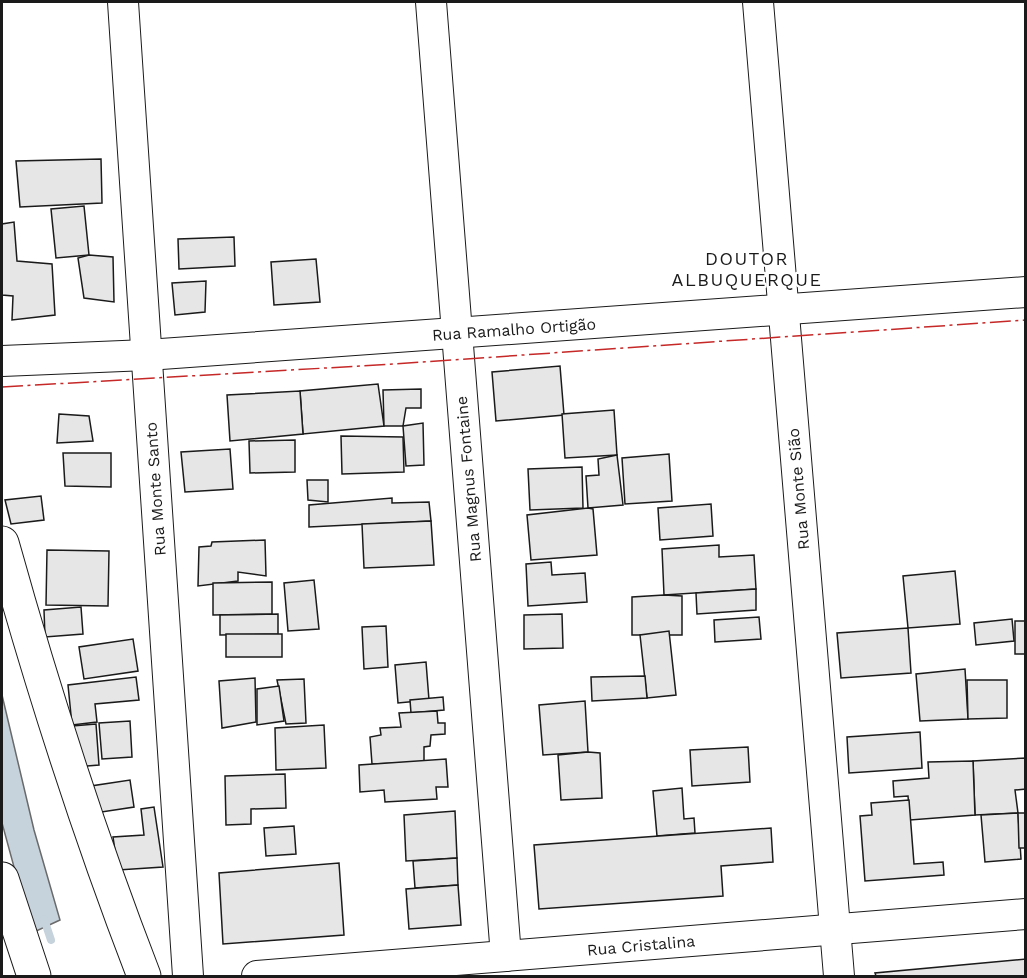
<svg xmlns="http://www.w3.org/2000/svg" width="1027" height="978" viewBox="0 0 1027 978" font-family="'Work Sans',sans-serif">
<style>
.water{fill:#c6d2dc;stroke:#6a6a6a;stroke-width:1.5}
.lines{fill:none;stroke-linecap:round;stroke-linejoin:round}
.stream{stroke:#c6d2dc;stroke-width:8}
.building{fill:#e6e6e6;stroke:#1a1a1a;stroke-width:1.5}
.minor-casing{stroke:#1a1a1a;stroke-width:32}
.major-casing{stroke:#1a1a1a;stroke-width:35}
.minor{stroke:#fff;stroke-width:30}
.major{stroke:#fff;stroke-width:33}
.power{stroke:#c62828;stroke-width:1.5;stroke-dasharray:21 4.5 3 4.5;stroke-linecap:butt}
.labels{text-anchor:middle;stroke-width:4.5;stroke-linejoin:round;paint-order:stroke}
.street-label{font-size:16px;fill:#1a1a1a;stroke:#fff}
.neighbourhood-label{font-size:18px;letter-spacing:1.5px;fill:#1a1a1a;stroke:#fff}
</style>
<rect width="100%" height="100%" fill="#fff"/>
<!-- water -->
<polygon class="water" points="2,695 34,830 60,920 32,933 2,823"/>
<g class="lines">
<!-- stream -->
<polyline class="stream" points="44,919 51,940"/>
</g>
<!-- building -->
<g class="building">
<polygon points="101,159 102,203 20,207 16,161"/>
<polygon points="84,206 89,255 56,258 51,209"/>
<polygon points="14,222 17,261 52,264 55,315 12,320 13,296 2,295 2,224"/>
<polygon points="234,237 235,266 179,269 178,239"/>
<polygon points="89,255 113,257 114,302 84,298 78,258"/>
<polygon points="316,259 320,302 274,305 271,262"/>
<polygon points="206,281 205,312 175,315 172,283"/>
<polygon points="560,366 564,415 496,421 492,372"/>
<polygon points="378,384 384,426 303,434 300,391"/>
<polygon points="421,389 421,408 406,408 403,426 384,426 383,390"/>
<polygon points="300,391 303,434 230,441 227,395"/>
<polygon points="614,410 617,455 565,458 562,414"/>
<polygon points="59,414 89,416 93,441 57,443"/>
<polygon points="423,423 424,465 406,466 403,426"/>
<polygon points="341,436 403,437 404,472 342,474"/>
<polygon points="295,440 295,472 250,473 249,441"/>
<polygon points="230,449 233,489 185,492 181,452"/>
<polygon points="63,453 111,453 111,487 65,486"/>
<polygon points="669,454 672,501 625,504 622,458"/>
<polygon points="617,455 623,505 588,508 586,476 599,475 598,459"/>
<polygon points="582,467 583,508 530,510 528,469"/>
<polygon points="307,480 328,480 328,502 308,500"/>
<polygon points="41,496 44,520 11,524 5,500"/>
<polygon points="392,498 392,503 429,502 431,521 309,527 309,505"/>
<polygon points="711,504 713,536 660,540 658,508"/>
<polygon points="588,508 593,509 597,555 531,560 527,515"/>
<polygon points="431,521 434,565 364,568 362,524"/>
<polygon points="265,540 266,576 238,572 238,581 198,586 199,547 211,546 212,542"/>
<polygon points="719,545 719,557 754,555 756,589 664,595 662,549"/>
<polygon points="47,550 109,551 108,606 46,605"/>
<polygon points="551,562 552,575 585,573 587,602 528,606 526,564"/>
<polygon points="955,571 960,624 908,628 903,576"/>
<polygon points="314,580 319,629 288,631 284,583"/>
<polygon points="272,582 272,614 213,615 213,583"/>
<polygon points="756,589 756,610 697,614 696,593"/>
<polygon points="664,595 682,596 682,635 632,635 632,597"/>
<polygon points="81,607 83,634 45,637 44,610"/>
<polygon points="278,614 278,634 220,635 220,615"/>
<polygon points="562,614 563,648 524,649 524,615"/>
<polygon points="759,617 761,639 715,642 714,620"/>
<polygon points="1012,619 1014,641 976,645 974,623"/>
<rect x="1015" y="621" width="11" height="33"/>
<polygon points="386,626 388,667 364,669 362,627"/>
<polygon points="908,628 911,673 841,678 837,633"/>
<polygon points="669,631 676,695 647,698 640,635"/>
<rect x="226" y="634" width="56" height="23"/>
<polygon points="133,639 138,671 84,679 79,647"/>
<polygon points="426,662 429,700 398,703 395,665"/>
<polygon points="965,669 968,719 920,721 916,674"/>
<polygon points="645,676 647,698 592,701 591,677"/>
<polygon points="136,677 139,700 95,704 97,722 72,725 68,685"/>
<polygon points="255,678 256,722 222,728 219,681"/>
<polygon points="304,679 306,723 286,724 277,680"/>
<polygon points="967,680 1007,680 1007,718 968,719"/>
<polygon points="279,686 284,721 257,725 257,689"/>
<polygon points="443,697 444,710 411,713 410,700"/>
<polygon points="585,701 588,752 543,755 539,705"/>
<polygon points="437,711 438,723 445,723 445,734 431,735 430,746 424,747 424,762 372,764 370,737 381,735 380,728 401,727 399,713"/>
<polygon points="130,721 132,757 102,759 99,723"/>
<polygon points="96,724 99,765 75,767 72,726"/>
<polygon points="324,725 326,768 276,770 275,728"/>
<polygon points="920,732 922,768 849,773 847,737"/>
<polygon points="748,747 750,782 692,786 690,750"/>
<polygon points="588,752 600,753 602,798 561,800 558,755"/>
<polygon points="1026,758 1026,789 1015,790 1018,813 975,815 973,761"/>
<polygon points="446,759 448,787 436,787 437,799 385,802 384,790 360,792 359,765"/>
<polygon points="973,761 975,815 910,820 908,796 894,797 893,781 929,778 928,762"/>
<polygon points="285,774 286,808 251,809 251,824 226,825 225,776"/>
<polygon points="130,780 134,807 95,813 91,786"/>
<polygon points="682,788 684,819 694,818 695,833 657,836 653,791"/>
<polygon points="909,800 914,864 943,862 944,875 865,881 860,816 872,815 871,803"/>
<polygon points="154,807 163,867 118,870 113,837 144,835 141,809"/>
<polygon points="455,811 457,858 406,861 404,815"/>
<polygon points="1018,813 1021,859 985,862 981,815"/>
<polygon points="1018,813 1026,813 1026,848 1019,848"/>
<polygon points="294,826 296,854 266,856 264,828"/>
<polygon points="771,828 773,862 721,866 723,896 539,909 534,845"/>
<polygon points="457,858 458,885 415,888 413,861"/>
<polygon points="339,863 344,935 223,944 219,873"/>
<polygon points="458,885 461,925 409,929 406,889"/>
<polygon points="1026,959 1026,976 876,976 875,973"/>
</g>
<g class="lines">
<!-- minor casing -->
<g class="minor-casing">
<g id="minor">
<polyline points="123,2 188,976"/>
<polyline points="431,2 506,956"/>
<polyline points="758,2 839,976"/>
<polyline points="2,361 147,355 1026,292"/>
<polyline points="257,976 1026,914"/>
</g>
</g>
<!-- major casing -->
<g class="major-casing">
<g id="major">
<path d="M2,543C43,690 89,834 144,976"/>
<polyline points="2,879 34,976"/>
</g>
</g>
<!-- minor -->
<use href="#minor" class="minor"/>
<!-- major -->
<use href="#major" class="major"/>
<!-- power -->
<polyline class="power" points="2,387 394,364 1026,320"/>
</g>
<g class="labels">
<!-- street labels -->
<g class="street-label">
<text transform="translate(514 329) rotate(-4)" y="6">Rua Ramalho Ortigão</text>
<text transform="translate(468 479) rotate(-95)" y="6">Rua Magnus Fontaine</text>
<text transform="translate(155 489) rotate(-94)" y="6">Rua Monte Santo</text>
<text transform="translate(798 489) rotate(-95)" y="6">Rua Monte Sião</text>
<text transform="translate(641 945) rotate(-5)" y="6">Rua Cristalina</text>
</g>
<!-- neighbourhood labels -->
<g class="neighbourhood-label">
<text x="747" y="265">DOUTOR<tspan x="747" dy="21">ALBUQUERQUE</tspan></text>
</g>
</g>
<!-- border -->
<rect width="1027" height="978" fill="none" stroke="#1a1a1a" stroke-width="6"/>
</svg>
